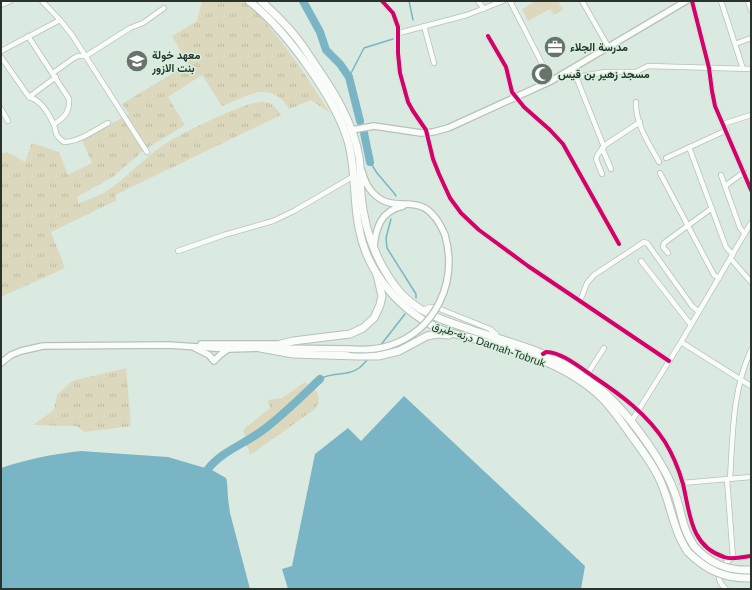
<svg xmlns="http://www.w3.org/2000/svg" width="752" height="590" viewBox="0 0 752 590" font-family="Arial,Vazirmatn,sans-serif">
<style>
.grass{fill:url(#grass-tufts)}
.pitch{fill:#dcd8be}
.water{fill:#7ab5c5}
.lines{fill:none;stroke-linecap:round;stroke-linejoin:round}
.stream{stroke:#7ab5c5;stroke-width:1.5}
.river{stroke:#7ab5c5;stroke-width:8}
.minor-casing{stroke:#b6c1ba;stroke-width:6}
.major-casing{stroke:#b6c1ba;stroke-width:8}
.highway-casing{stroke:#b6c1ba;stroke-width:9}
.minor{stroke:#fafcfa;stroke-width:4.5}
.major{stroke:#fafcfa;stroke-width:5.5}
.highway{stroke:#fafcfa;stroke-width:7}
.major-bridge-casing{stroke:#b6c1ba;stroke-width:8;stroke-linecap:butt}
.highway-bridge-casing{stroke:#b6c1ba;stroke-width:9;stroke-linecap:butt}
.major-bridge{stroke:#fafcfa;stroke-width:5.5}
.highway-bridge{stroke:#fafcfa;stroke-width:7}
.cycleway-casing{stroke:#d5f0dd;stroke-width:6}
.cycleway{stroke:#d6006c;stroke-width:4}
.labels{text-anchor:middle;stroke-width:3;stroke-linejoin:round;paint-order:stroke}
.poi-label{font-size:11px;font-weight:bold;fill:#29332c;stroke:#d5f0dd;text-anchor:start}
.street-label{font-size:11px;fill:#29332c;stroke:#d5f0dd}
</style>
<defs>
<pattern id="grass-tufts" width="24" height="20" patternUnits="userSpaceOnUse"><rect width="24" height="20" fill="#dcd8be"/><path d="M3 7l-1-3M5 7V3M7 7l1-3M15 17l-1-3M17 17v-4M19 17l1-3" fill="none" stroke="#bdbaa3"/></pattern>
</defs>
<rect width="100%" height="100%" fill="#dbeae0"/>
<!-- grass -->
<g class="grass">
<path d="M202,1H245L248,3C280,36 305,74 330,113L311,100L289,109C271,79 247,96 222,106L202,75L168,97L185,125L144,150L114,176L77,197L79,203C89,199 99,196 107,191C126,178 141,161 159,148C173,137 249,99 265,102C273,103 277,109 281,115L115,195L117,200L51,232L65,268L1,297V153H5V151L25,162L32,143L59,152L68,175L92,163L82,140L129,114L122,104L188,64L172,36L197,21Z"/>
<polygon points="126,368 131,426 85,432 76,426 33,425 54,410 57,395 72,381"/>
<path d="M305,382C316,390 324,395 315,409L250,455L243,430L270,408L268,400L282,398Z"/>
</g>
<!-- pitch -->
<polygon class="pitch" points="536,1 558,1 563,10 554,15 550,9 528,21 522,9"/>
<!-- water -->
<g class="water">
<polygon points="404,396 585,566 581,589 288,589 282,569 292,566 315,454 348,428 361,441"/>
<path d="M81,451L168,457L212,470L226,478L227,482L228,498L230,513L250,589H1V468C28,459 53,454 81,451Z"/>
</g>
<g class="lines">
<!-- stream -->
<g class="stream">
<polyline points="409,1 413,20"/>
<polyline points="349,77 364,48 393,39"/>
<polyline points="370,162 377,173 394,193 396,196"/>
<polyline points="391,219 386,238 387,248 416,294 416,298"/>
<polyline points="380,346 405,314"/>
<path d="M320,379C333,371 347,377 359,368C362,366 365,362 368,359"/>
</g>
<!-- river -->
<g class="river">
<polyline points="303,1 320,32 326,50 340,64 349,77 360,121"/>
<polyline points="364,133 370,162"/>
<path d="M208,469C222,451 245,444 263,430C283,415 301,397 320,379"/>
</g>
<!-- minor casing -->
<g class="minor-casing">
<g id="minor">
<polyline points="42,1 60,20 72,35 147,152"/>
<polyline points="382,1 393,13 398,27 398,53 400,73 408,102 413,111 426,130 433,159 439,174 450,198 461,213 479,230 528,266 669,361"/>
<polyline points="478,1 484,9"/>
<polyline points="510,1 551,81"/>
<polyline points="582,1 609,48"/>
<polyline points="692,1 709,68 712,91 715,106 751,190"/>
<polyline points="721,1 743,69"/>
<polyline points="748,1 751,10"/>
<polyline points="1,5 10,1"/>
<polyline points="424,26 434,63"/>
<polyline points="399,33 467,15 503,1"/>
<path d="M28,36L69,99C70,112 64,118 54,124"/>
<polyline points="488,36 506,67 512,92 524,107 550,130 563,144 619,244"/>
<polyline points="735,44 751,38"/>
<polyline points="1,51 60,20"/>
<path d="M1,57L29,97C40,100 48,112 53,123C58,133 52,133 64,142C79,142 95,130 108,123"/>
<polyline points="573,69 604,147"/>
<polyline points="53,73 74,58 78,56 86,56 130,28 143,23 164,8"/>
<polyline points="577,77 605,72 636,72 648,66 751,69"/>
<polyline points="29,97 56,77"/>
<path d="M636,102C635,123 649,144 659,162"/>
<polyline points="1,109 8,121"/>
<polyline points="723,124 751,115"/>
<polyline points="689,147 726,247 733,255"/>
<polyline points="602,148 611,169"/>
<polyline points="666,158 727,130"/>
<polyline points="660,173 714,275 719,278"/>
<polyline points="602,174 596,159 598,154 605,145 640,122"/>
<polyline points="721,175 740,228 745,234"/>
<polyline points="725,186 744,172"/>
<polyline points="178,251 224,235 273,221 294,211 354,176"/>
<polyline points="668,253 663,247 664,243 712,208"/>
<polyline points="731,259 751,282"/>
<polyline points="641,261 691,325"/>
<polyline points="580,301 587,283 594,275 644,242 647,243 692,306 699,312"/>
<polyline points="422,310 431,307 435,307 490,329 496,334 498,338"/>
<polyline points="681,342 751,386"/>
<path d="M543,354L546,352C560,351 582,369 594,377C621,395 647,414 665,442C673,455 679,470 683,484C690,513 690,546 724,557C732,560 743,557 751,556"/>
<polyline points="588,373 604,348"/>
<polyline points="631,422 681,342 751,223"/>
<polyline points="727,479 733,558"/>
<path d="M730,479C733,433 732,392 751,350"/>
<polyline points="682,483 751,477"/>
<path d="M726,589C714,579 718,566 731,559"/>
</g>
</g>
<!-- major casing -->
<g class="major-casing">
<g id="major">
<polyline points="352,130 374,126 421,133 433,132 448,128 551,81 686,1"/>
<path d="M362,171C364,179 367,187 373,193C398,219 423,183 445,235"/>
<path d="M374,247C376,227 381,211 403,206"/>
<polyline points="201,344 277,344"/>
<polyline points="195,348 209,355 214,361 220,355 228,349"/>
<polyline points="271,348 349,349"/>
<polyline points="1,363 11,355 21,351 43,346 168,345 229,349 263,348"/>
</g>
</g>
<!-- highway casing -->
<g class="highway-casing">
<g id="highway">
<path d="M249,1C284,28 335,97 348,141C356,169 353,199 359,228C367,274 402,313 444,331C498,346 560,357 602,398C612,408 620,420 628,431C639,446 650,460 658,476C671,501 672,529 688,552"/>
<path d="M261,1C273,12 285,23 295,36C302,44 308,54 314,63C334,92 353,122 359,157C361,169 360,182 361,194C364,229 376,262 398,290C417,313 445,321 472,330C493,337 515,343 536,351C558,360 581,373 600,389C626,410 662,459 674,491C682,511 681,527 694,546"/>
<polyline points="281,344 293,341 350,334 363,328 374,318 380,305 382,296 377,275"/>
<polyline points="260,348 293,354 357,356 378,356 399,351 427,336 437,334 449,335"/>
</g>
</g>
<!-- minor -->
<use href="#minor" class="minor"/>
<!-- major -->
<use href="#major" class="major"/>
<!-- highway -->
<use href="#highway" class="highway"/>
<!-- major-bridge casing -->
<g class="major-bridge-casing">
<path id="major-bridge" d="M349,349C362,350 375,350 388,346C436,331 458,282 445,235"/>
</g>
<!-- highway-bridge casing -->
<g class="highway-bridge-casing">
<g id="highway-bridge">
<path d="M694,546C710,564 728,571 751,570"/>
<path d="M688,552C706,570 725,579 751,578"/>
</g>
</g>
<!-- major-bridge -->
<use href="#major-bridge" class="major-bridge"/>
<!-- highway-bridge -->
<use href="#highway-bridge" class="highway-bridge"/>
<!-- cycleway casing -->
<g class="cycleway-casing">
<g id="cycleway">
<polyline points="382,1 393,13 398,27 398,53 400,73 408,102 413,111 426,130 433,159 439,174 450,198 461,213 479,230 528,266 669,361"/>
<polyline points="692,1 709,68 712,91 715,106 751,190"/>
<polyline points="488,36 506,67 512,92 524,107 550,130 563,144 619,244"/>
<path d="M543,354L546,352C560,351 582,369 594,377C621,395 647,414 665,442C673,455 679,470 683,484C690,513 690,546 724,557C732,560 743,557 751,556"/>
</g>
</g>
<!-- cycleway -->
<use href="#cycleway" class="cycleway"/>
</g>
<!-- icons -->
<defs>
<g id="office-disc" transform="scale(1.15)"><circle r="9.5" fill="#67736b" stroke="#d5f0dd"/><path d="M-6-3h4V-5.5h4V-3h4V5H-6ZM-1-4.5V-3h2v-1.5ZM-6 0V1H6V0Z" fill="#fff"/></g>
<g id="university-disc" transform="scale(1.15)"><circle r="9.5" fill="#67736b" stroke="#d5f0dd"/><path d="M0-5L7-2L0 1L-7-2ZM-4 1L0 2.5L4 1V4Q0 6-4 4Z" fill="#fff"/></g>
<g id="mosque-disc" transform="scale(1.15)"><circle r="9.5" fill="#67736b" stroke="#d5f0dd"/><path d="M3.5-4.9A6 6 0 1 0 3.5 4.9A5 5 0 1 1 3.5-4.9Z" fill="#fff"/></g>
</defs>
<g fill-rule="evenodd">
<use href="#office-disc" x="555" y="47"/>
<use href="#university-disc" x="137" y="61"/>
<use href="#mosque-disc" x="542" y="74"/>
</g>
<g class="labels">
<!-- poi labels -->
<g class="poi-label">
<text x="570" y="51">مدرسة الجلاء</text>
<text x="152" y="59">معهد خولة<tspan x="152" dy="13">بنت الازور</tspan></text>
<text x="558" y="78">مسجد زهير بن قيس</text>
</g>
<!-- street labels -->
<g class="street-label">
<text transform="translate(489 344) rotate(19)" y="4">درنه-طبرق Darnah-Tobruk</text>
</g>
</g>
<!-- border -->
<rect width="752" height="590" fill="none" stroke="#29332c" stroke-width="4"/>
</svg>
